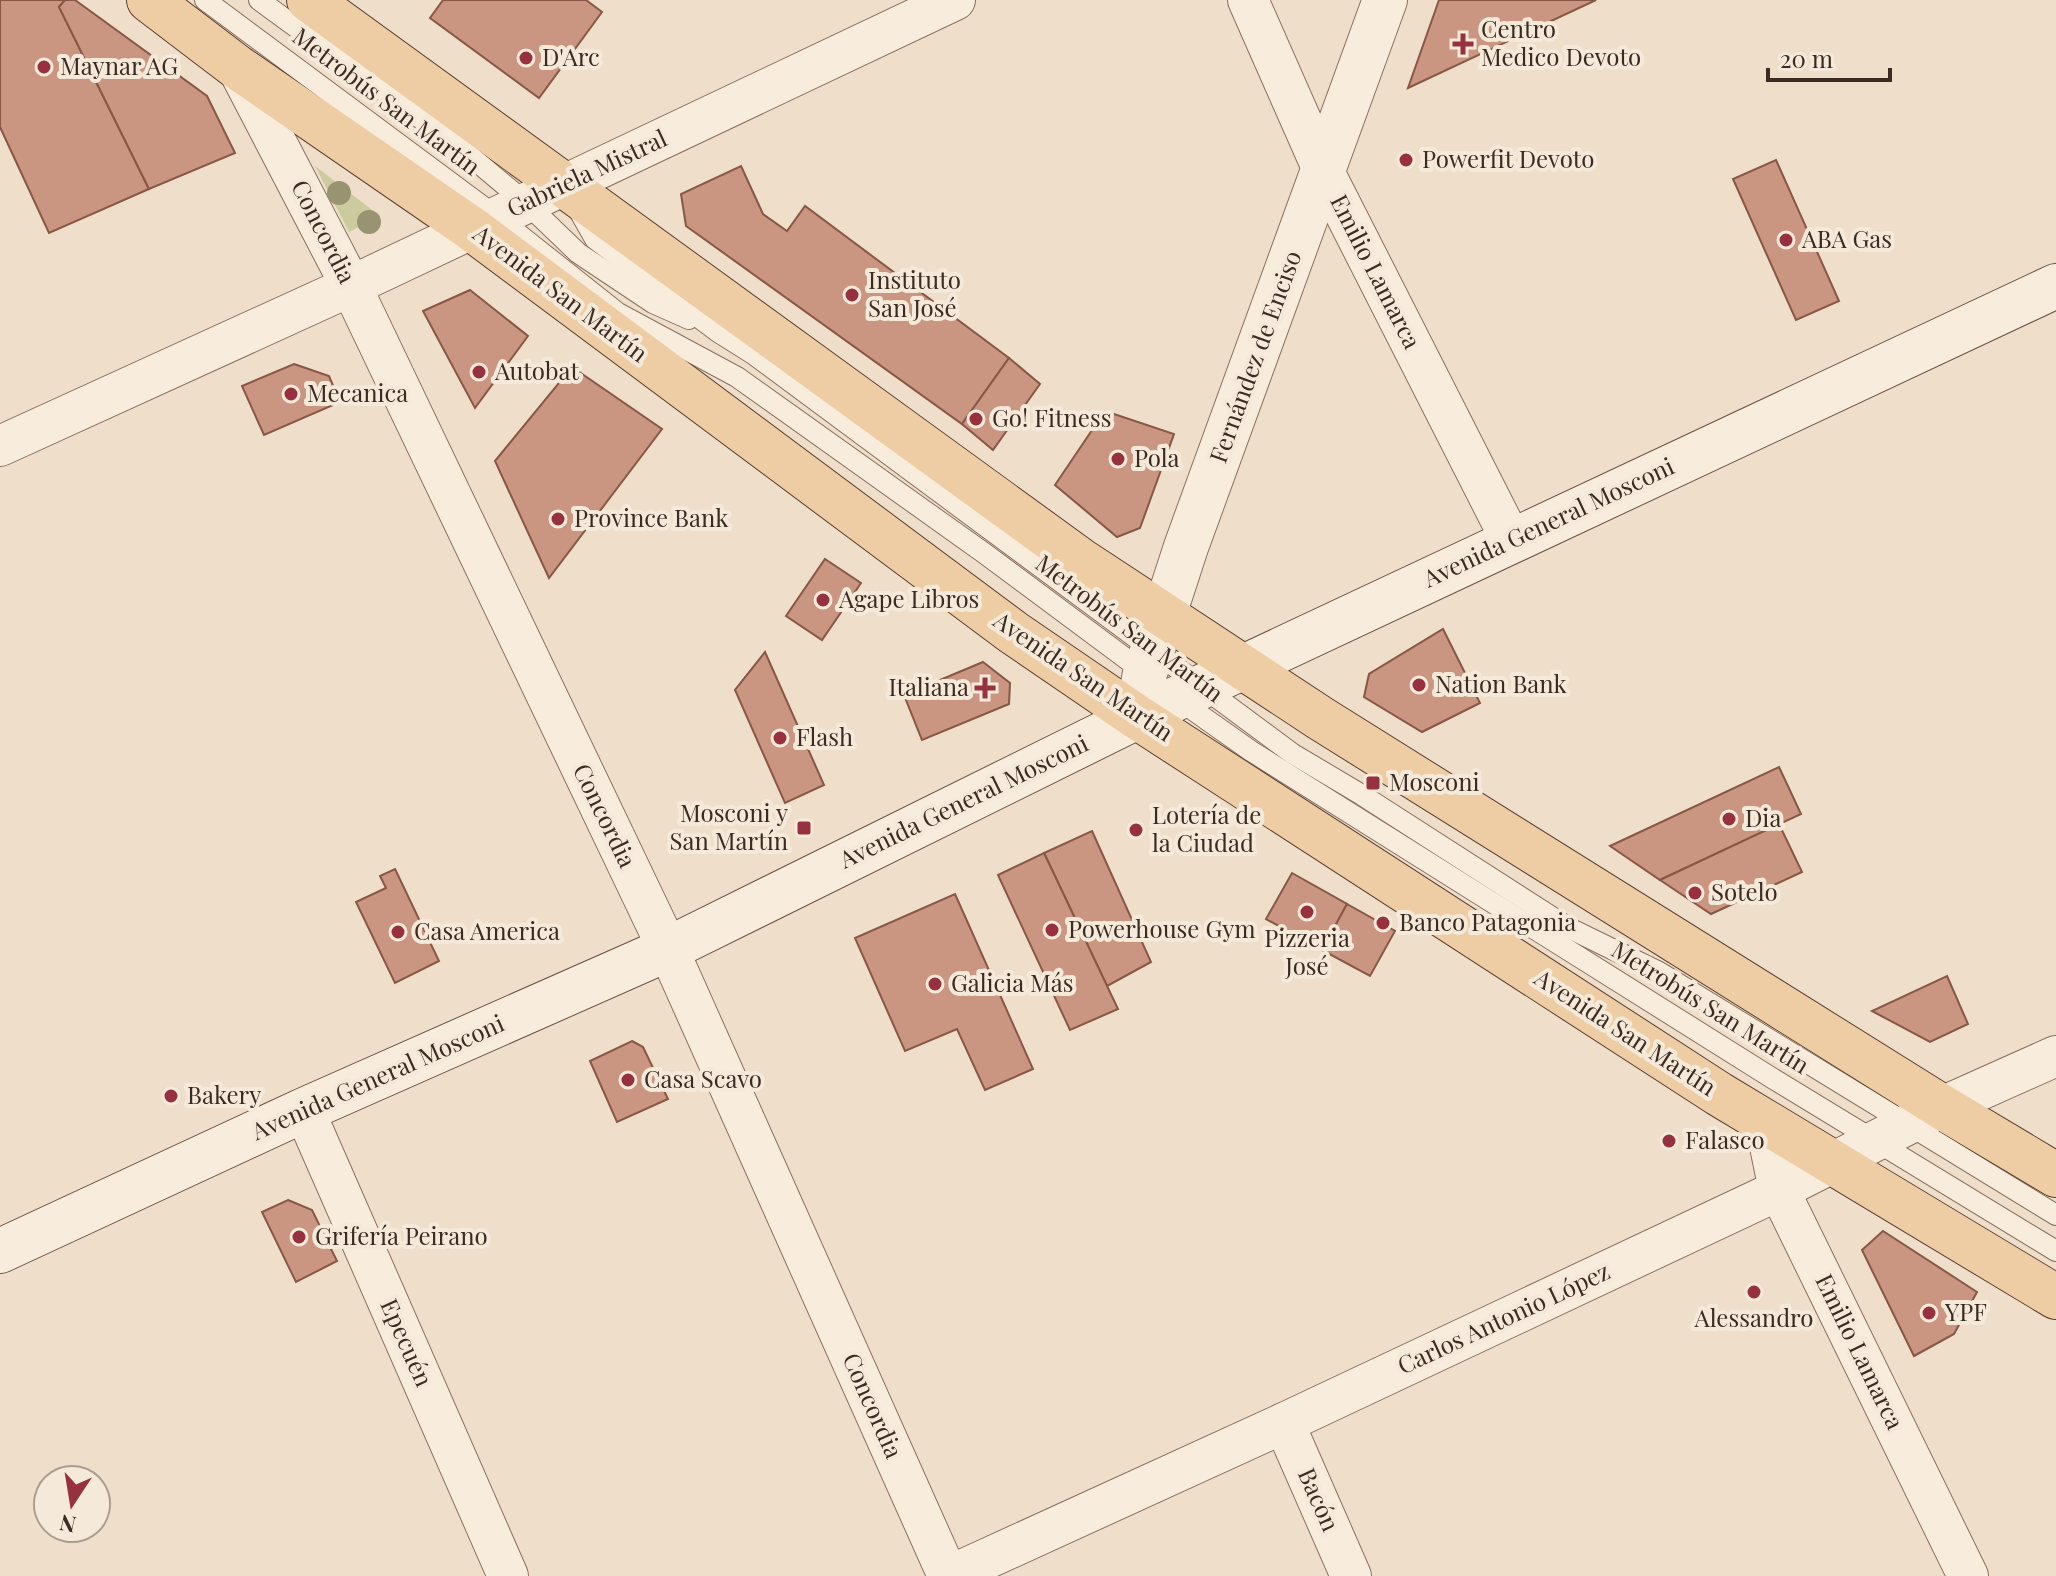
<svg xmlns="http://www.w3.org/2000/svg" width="2056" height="1576" viewBox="0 0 2056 1576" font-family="'Playfair Display',serif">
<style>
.green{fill:#cccb9e}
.building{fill:#ca9682;stroke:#885745;stroke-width:2}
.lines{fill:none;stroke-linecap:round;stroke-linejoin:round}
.service-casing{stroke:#8a705f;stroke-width:22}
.minor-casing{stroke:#8a705f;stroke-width:42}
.tertiary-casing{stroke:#8a705f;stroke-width:46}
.secondary-casing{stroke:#6c5142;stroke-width:46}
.primary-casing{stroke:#583f32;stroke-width:46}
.service{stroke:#f8eddd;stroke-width:20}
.minor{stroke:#f8eddd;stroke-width:40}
.tertiary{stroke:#f8eddd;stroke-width:44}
.secondary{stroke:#f8eddd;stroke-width:44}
.primary{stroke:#eecda5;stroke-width:44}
.tree{fill:#989471}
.poi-dot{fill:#97313f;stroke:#f5eada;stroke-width:3}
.labels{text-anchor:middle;stroke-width:8;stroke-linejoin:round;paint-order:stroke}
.poi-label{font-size:24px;fill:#3b2b22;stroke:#f5eada;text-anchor:start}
.street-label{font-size:24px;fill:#3b2b22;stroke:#f5eada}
</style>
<rect width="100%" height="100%" fill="#eedeca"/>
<!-- green -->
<polygon class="green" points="315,166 380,216 349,232"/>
<!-- building -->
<g class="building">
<polygon points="0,0 65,0 59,7 149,189 49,233 0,127"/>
<polygon points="65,0 75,0 207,96 235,153 149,189 59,7"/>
<polygon points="443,0 586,0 602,12 539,98 430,18"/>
<polygon points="1439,0 1596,0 1408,88"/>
<polygon points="1776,160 1839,301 1796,320 1733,179"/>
<polygon points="741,166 763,214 787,231 805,206 1009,358 962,424 686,226 681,194"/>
<polygon points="470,290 528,336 475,408 423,311"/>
<polygon points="1009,358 1040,384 993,450 962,424"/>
<polygon points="294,364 329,376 340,402 264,435 242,386"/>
<polygon points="572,367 662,429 549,578 495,461"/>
<polygon points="1105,411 1174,434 1140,528 1117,537 1055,485"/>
<polygon points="825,559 861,583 822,640 786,616"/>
<polygon points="1443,629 1480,703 1422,732 1364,697 1369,674"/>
<polygon points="765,652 824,785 785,803 735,690"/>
<polygon points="983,662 1010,683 1009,704 922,740 904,695"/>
<polygon points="1779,767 1801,814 1660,880 1610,846"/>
<polygon points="1779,824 1802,872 1711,914 1660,880"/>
<polygon points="1092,831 1151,962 1107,986 1044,853"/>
<polygon points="1044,853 1118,1009 1070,1030 998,875"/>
<polygon points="395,869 439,961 395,983 356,902 386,888 380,876"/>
<polygon points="1292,873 1347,904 1322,950 1266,919"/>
<polygon points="955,894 1033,1069 985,1090 957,1029 905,1051 855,938"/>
<polygon points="1347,904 1395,931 1370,976 1322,950"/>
<polygon points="1947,976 1968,1024 1930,1042 1872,1011"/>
<polygon points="632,1041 643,1047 668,1099 617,1122 590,1061"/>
<polygon points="288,1200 312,1210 337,1261 296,1282 262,1212"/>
<polygon points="1883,1231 1977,1292 1954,1334 1914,1356 1862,1250"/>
</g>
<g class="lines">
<!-- service casing -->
<g class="service-casing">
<g id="service">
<polyline points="205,0 497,217 618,313 737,377 984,553 1148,675"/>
<polyline points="259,0 457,145 526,203 578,253 653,303 689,319"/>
<polyline points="578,209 595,239 718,332 753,354 1293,754 1362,795 1569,928 1659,972 2056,1215"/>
<polyline points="1176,698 1251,751 1772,1078 2056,1251"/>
</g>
</g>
<!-- minor casing -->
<g class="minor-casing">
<g id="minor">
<polyline points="1248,0 1323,170 1511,540"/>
<polyline points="237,67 351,286 668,949 948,1576"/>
<polyline points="0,446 351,286 955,0"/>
<polyline points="304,1110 508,1576"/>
<polyline points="1765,1122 1779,1190 1968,1576"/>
<polyline points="1284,1423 1351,1576"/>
<polyline points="949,1576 1284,1423 1779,1190 1942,1107 2056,1056"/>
</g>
</g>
<!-- tertiary casing -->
<g class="tertiary-casing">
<polyline id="tertiary" points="1137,717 1145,673 1186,547 1385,0"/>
</g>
<!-- secondary casing -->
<g class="secondary-casing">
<polyline id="secondary" points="0,1251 304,1110 668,949 1137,717 2056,286"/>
</g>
<!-- primary casing -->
<g class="primary-casing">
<g id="primary">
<polyline points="149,0 237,67 472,229 1014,633 1137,717 1719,1094 2056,1297"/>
<polyline points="309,0 1083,562 1320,718 1942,1107 2056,1175"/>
</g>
</g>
<!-- service -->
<use href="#service" class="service"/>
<!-- minor -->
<use href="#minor" class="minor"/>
<!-- tertiary -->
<use href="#tertiary" class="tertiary"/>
<!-- secondary -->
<use href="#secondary" class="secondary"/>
<!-- primary -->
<use href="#primary" class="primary"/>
</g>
<!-- trees -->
<g class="tree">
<circle cx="339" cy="193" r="12"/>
<circle cx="369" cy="222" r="12"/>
</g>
<!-- markers -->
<g class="poi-dot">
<path d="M1459 32h8v8h8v8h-8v8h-8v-8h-8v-8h8z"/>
<circle cx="526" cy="58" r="8"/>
<circle cx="44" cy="67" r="8"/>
<circle cx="1406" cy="160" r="8"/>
<circle cx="1786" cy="240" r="8"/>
<circle cx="852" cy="295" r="8"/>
<circle cx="479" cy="372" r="8"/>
<circle cx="291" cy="394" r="8"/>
<circle cx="976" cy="419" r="8"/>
<circle cx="1118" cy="459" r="8"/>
<circle cx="558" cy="519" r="8"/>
<circle cx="823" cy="600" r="8"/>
<circle cx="1419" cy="685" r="8"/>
<path d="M981 676h8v8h8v8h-8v8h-8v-8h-8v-8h8z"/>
<circle cx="780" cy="738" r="8"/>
<rect x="1365" y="775" width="16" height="16" rx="4"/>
<circle cx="1729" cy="819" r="8"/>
<rect x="796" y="820" width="16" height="16" rx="4"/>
<circle cx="1136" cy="830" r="8"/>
<circle cx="1695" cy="893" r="8"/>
<circle cx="1307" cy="912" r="8"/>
<circle cx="1383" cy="923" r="8"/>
<circle cx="1052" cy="930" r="8"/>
<circle cx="398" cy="932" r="8"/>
<circle cx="935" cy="984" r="8"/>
<circle cx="628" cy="1080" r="8"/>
<circle cx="171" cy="1096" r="8"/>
<circle cx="1669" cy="1141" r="8"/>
<circle cx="299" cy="1237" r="8"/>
<circle cx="1754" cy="1292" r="8"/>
<circle cx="1929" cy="1313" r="8"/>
</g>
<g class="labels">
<!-- poi labels -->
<g class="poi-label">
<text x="1481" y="38">Centro<tspan x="1481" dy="28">Medico Devoto</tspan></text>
<text x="542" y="66">D'Arc</text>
<text x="60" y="75">Maynar AG</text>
<text x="1422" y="168">Powerfit Devoto</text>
<text x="1802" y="248">ABA Gas</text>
<text x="868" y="289">Instituto<tspan x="868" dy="28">San José</tspan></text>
<text x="495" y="380">Autobat</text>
<text x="307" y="402">Mecanica</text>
<text x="992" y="427">Go! Fitness</text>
<text x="1134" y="467">Pola</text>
<text x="574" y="527">Province Bank</text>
<text x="839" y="608">Agape Libros</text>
<text x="1435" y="693">Nation Bank</text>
<text x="969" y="696" text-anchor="end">Italiana</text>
<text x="796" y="746">Flash</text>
<text x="1389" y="791">Mosconi</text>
<text x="788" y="822" text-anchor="end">Mosconi y<tspan x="788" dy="28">San Martín</tspan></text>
<text x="1152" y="824">Lotería de<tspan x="1152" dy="28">la Ciudad</tspan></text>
<text x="1745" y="827">Dia</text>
<text x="1711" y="901">Sotelo</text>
<text x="1399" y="931">Banco Patagonia</text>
<text x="1068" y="938">Powerhouse Gym</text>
<text x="414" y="940">Casa America</text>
<text x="1307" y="947" text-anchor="middle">Pizzeria<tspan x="1307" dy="28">José</tspan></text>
<text x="951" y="992">Galicia Más</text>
<text x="644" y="1088">Casa Scavo</text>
<text x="187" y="1104">Bakery</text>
<text x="1685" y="1149">Falasco</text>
<text x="315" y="1245">Grifería Peirano</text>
<text x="1945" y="1321">YPF</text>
<text x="1754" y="1327" text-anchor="middle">Alessandro</text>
</g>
<!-- street labels -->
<g class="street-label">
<text transform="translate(386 102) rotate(37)" y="8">Metrobús San Martín</text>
<text transform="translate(587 174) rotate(-25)" y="8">Gabriela Mistral</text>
<text transform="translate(323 232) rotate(63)" y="8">Concordia</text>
<text transform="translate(1375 272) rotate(63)" y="8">Emilio Lamarca</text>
<text transform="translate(560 294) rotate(37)" y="8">Avenida San Martín</text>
<text transform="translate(1256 357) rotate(-70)" y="8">Fernández de Enciso</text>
<text transform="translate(1549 523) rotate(-25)" y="8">Avenida General Mosconi</text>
<text transform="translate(1129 629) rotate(37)" y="8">Metrobús San Martín</text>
<text transform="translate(1083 677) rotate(34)" y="8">Avenida San Martín</text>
<text transform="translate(964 802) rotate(-26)" y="8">Avenida General Mosconi</text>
<text transform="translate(604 816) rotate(64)" y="8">Concordia</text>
<text transform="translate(1710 1008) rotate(32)" y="8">Metrobús San Martín</text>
<text transform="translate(1625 1033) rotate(33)" y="8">Avenida San Martín</text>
<text transform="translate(378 1078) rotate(-24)" y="8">Avenida General Mosconi</text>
<text transform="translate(1504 1319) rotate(-25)" y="8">Carlos Antonio López</text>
<text transform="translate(406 1343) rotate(66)" y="8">Epecuén</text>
<text transform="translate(1859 1352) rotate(64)" y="8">Emilio Lamarca</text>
<text transform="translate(872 1406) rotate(66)" y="8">Concordia</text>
<text transform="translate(1318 1500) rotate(66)" y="8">Bacón</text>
</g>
</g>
<!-- north arrow -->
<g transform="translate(72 1504) rotate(192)"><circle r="38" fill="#f5eada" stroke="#ab9e90" stroke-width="2"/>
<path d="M0-6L14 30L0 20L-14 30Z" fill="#97313f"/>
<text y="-12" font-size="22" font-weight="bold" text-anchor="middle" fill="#3b2b22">N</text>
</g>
<!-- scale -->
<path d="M1768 68v12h122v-12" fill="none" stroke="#3b2b22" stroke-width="4"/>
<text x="1780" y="68" font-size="24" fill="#3b2b22" stroke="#f5eada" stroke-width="6" paint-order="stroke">20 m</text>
</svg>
